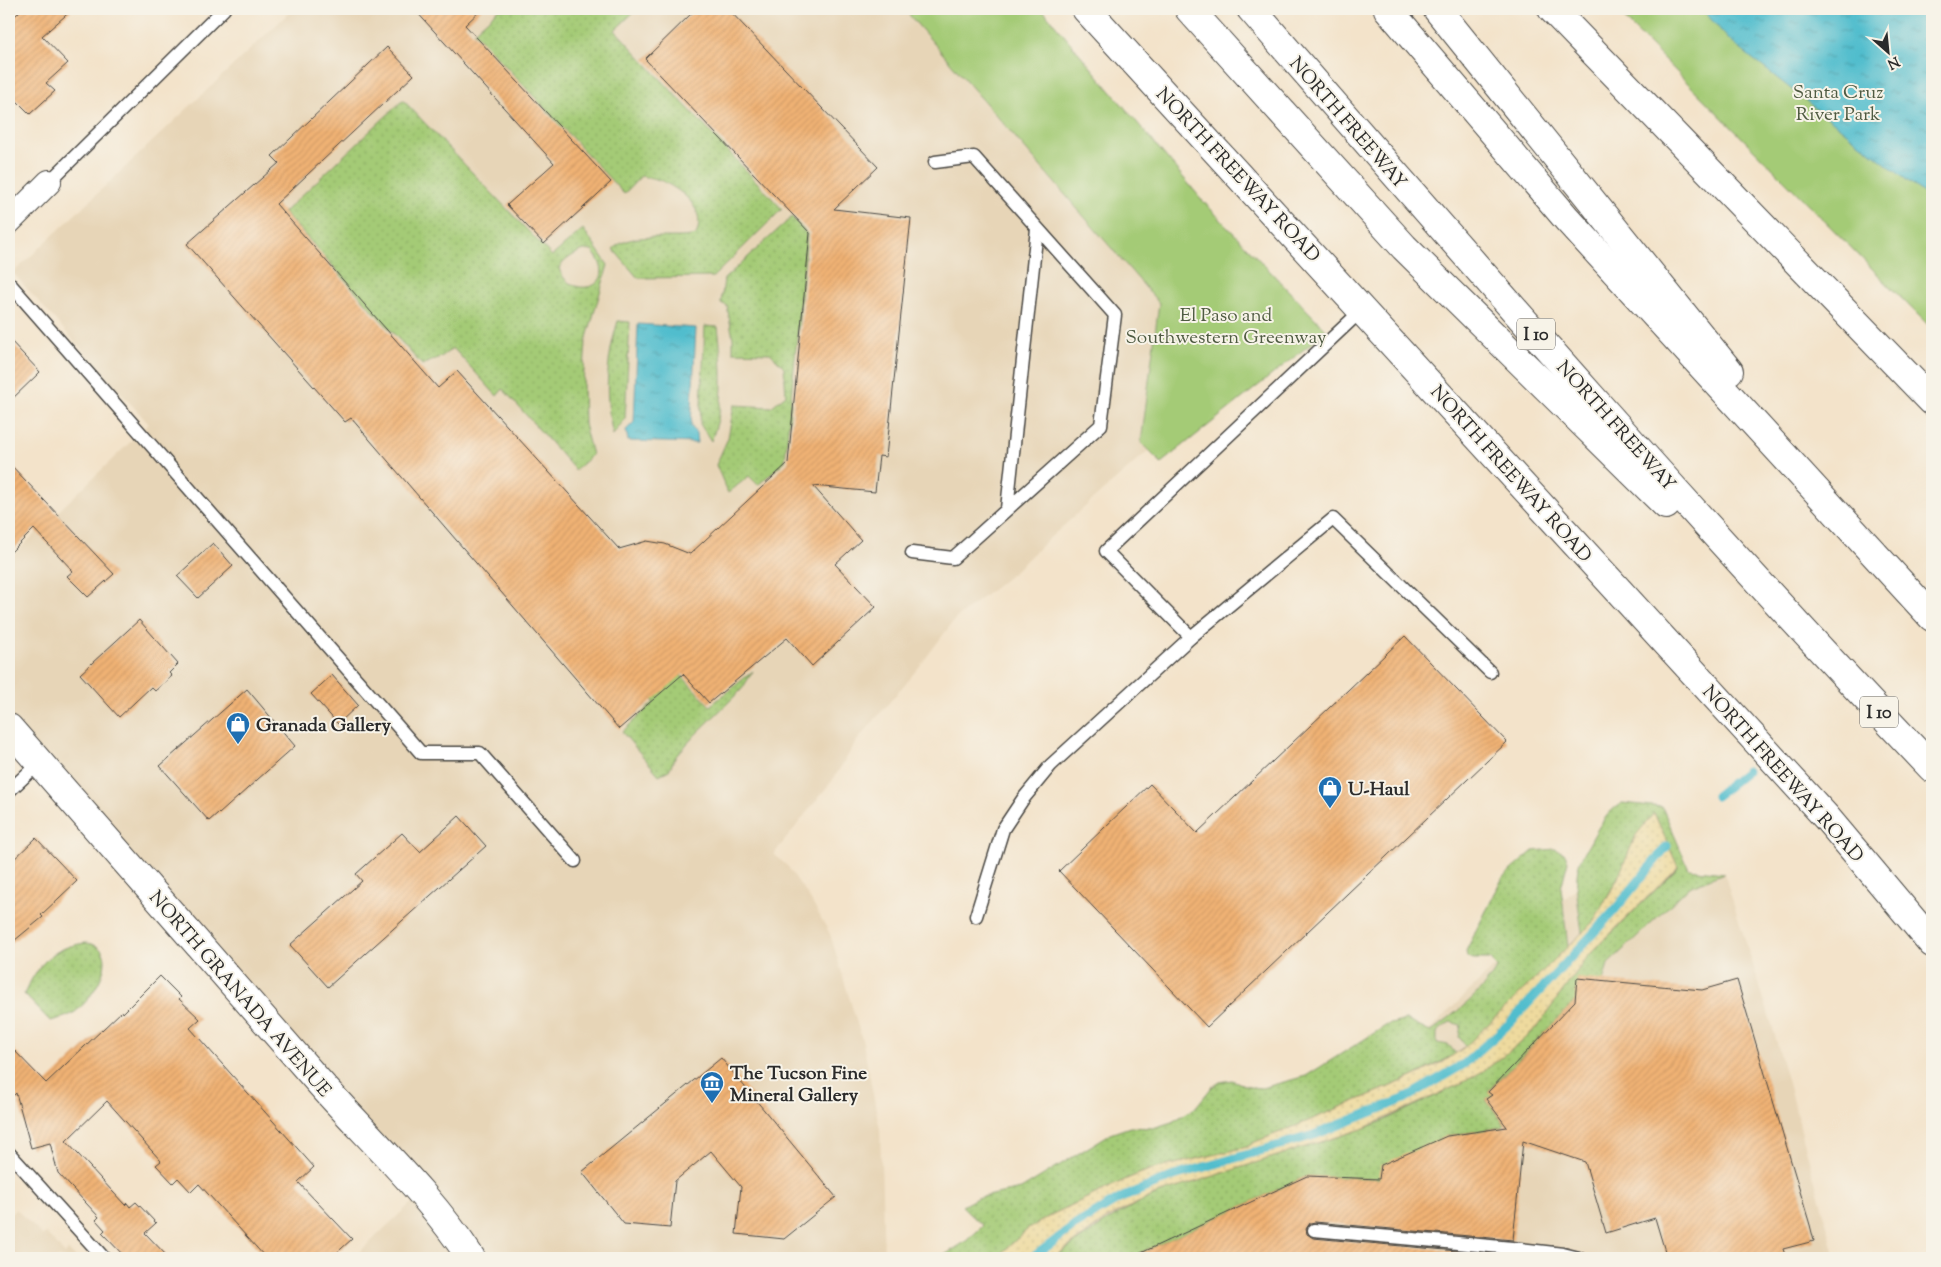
<svg xmlns="http://www.w3.org/2000/svg" width="1941" height="1267" viewBox="0 0 1941 1267" font-family="'Sorts Mill Goudy',serif">
<style>
.built{fill:#e7d5b7}
.grass{fill:url(#grass-dots);stroke:#687b50;fill-rule:evenodd}
.sand{fill:url(#sand-dots);stroke:#8c8264}
.green{fill:#a4cb76;stroke:#687b50}
.water{fill:url(#water-ripples);stroke:#3e747c}
.lines{fill:none;stroke-linecap:round;stroke-linejoin:round}
.stream{stroke:#51bdcd;stroke-width:9}
.building{fill:url(#building-hatch)}
.lane-casing{stroke:#494743;stroke-width:15}
.street-casing{stroke:#494743;stroke-width:26}
.secondary-casing{stroke:#494743;stroke-width:30}
.primary-casing{stroke:#494743;stroke-width:30}
.highway-casing{stroke:#494743;stroke-width:30}
.lane{stroke:#fff;stroke-width:12}
.street{stroke:#fff;stroke-width:24}
.secondary{stroke:#fff;stroke-width:28}
.primary{stroke:#fff;stroke-width:28}
.highway{stroke:#fff;stroke-width:28}
.labels{text-anchor:middle;stroke-width:4;stroke-linejoin:round;paint-order:stroke}
.shield{fill:#f7f3e8;stroke:#686764;stroke-width:1}
.shield-label{font-size:18px;font-weight:bold;fill:#2b2b2b}
.park-label{font-size:19px;fill:#4f5b42;stroke:#f7f3e8}
.street-label{font-size:19px;fill:#2b2b2b;stroke:#f7f3e8}
.poi-label{font-size:19px;font-weight:bold;fill:#2b2b2b;stroke:#f7f3e8;text-anchor:start}
</style>
<defs>
<pattern id="grass-dots" width="8" height="8" patternUnits="userSpaceOnUse" patternTransform="scale(1.25)"><rect width="8" height="8" fill="#a4cb76"/><path d="M2 2h.1M6 6h.1" fill="none" stroke="#8dae66" stroke-width="1.8" stroke-linecap="round"/></pattern>
<pattern id="sand-dots" width="8" height="8" patternUnits="userSpaceOnUse" patternTransform="scale(1.25)"><rect width="8" height="8" fill="#eeda9e"/><path d="M2 2h.1M6 6h.1" fill="none" stroke="#cb8" stroke-width="1.8" stroke-linecap="round"/></pattern>
<pattern id="water-ripples" width="26" height="14" patternUnits="userSpaceOnUse" patternTransform="scale(1.25)"><rect width="26" height="14" fill="#51bdcd"/><path d="M2 4q2-2 4 0t4 0M15 11q2-2 4 0t4 0" fill="none" stroke="#439aa7"/></pattern>
<pattern id="building-hatch" width="6" height="6" patternUnits="userSpaceOnUse" patternTransform="scale(1.25)"><rect width="6" height="6" fill="#f0b274"/><path d="M-1 1l2-2M0 6l6-6M5 7l2-2" fill="none" stroke="#ce9965"/></pattern>
</defs>
<rect width="100%" height="100%" fill="#f7f3e8"/>
<filter id="ink" filterUnits="userSpaceOnUse"><feTurbulence type="fractalNoise" baseFrequency=".02" numOctaves="2"/><feDisplacementMap in="SourceGraphic" scale="10" xChannelSelector="R" yChannelSelector="G"/><feConvolveMatrix kernelMatrix="1 2 1 2 8 2 1 2 1" color-interpolation-filters="sRGB"/></filter>
<filter id="wash" filterUnits="userSpaceOnUse"><feTurbulence type="fractalNoise" baseFrequency=".0096" numOctaves="4" result="noise"/><feDisplacementMap in="SourceGraphic" scale="20" xChannelSelector="R" yChannelSelector="G"/><feGaussianBlur stdDeviation="1.12" result="paint"/><feColorMatrix in="noise" values="0 0 0 0 0 0 0 0 0 0 0 0 0 0 0 0 0 1.4 0 .05"/><feComposite in="paint" operator="in"/></filter>
<g filter="url(#wash)">
<rect width="100%" height="100%" fill="#f3e3ca"/>
<!-- built -->
<g class="built">
<polygon points="293,9 904,9 1159,303 1141,443 1148,451 1044,543 1013,573 955,619 919,667 856,742 834,778 774,854 788,867 810,899 830,934 863,1043 880,1130 884,1258 353,1258 422,1193 9,728 9,559 149,424 13,273"/>
<polygon points="1654,813 1678,867 1724,873 1772,1025 1836,1258 940,1258 1129,1160 1405,1053"/>
<polygon points="16,1209 43,1236 46,1233 65,1254 68,1250 76,1258 9,1258 9,1216"/>
</g>
<!-- grass -->
<g class="grass">
<path d="M499,9H637L615,30L782,209L713,277L638,278L613,249C632,230 674,241 696,235C707,210 684,192 664,182C657,178 648,178 641,176L624,194L474,32Z"/>
<path d="M403,100L552,256L583,229L608,265L586,341L583,385L584,424L592,455L575,470L503,389L497,396L453,348L441,357L422,365L284,212ZM584,250L592,251C624,289 568,301 559,268C565,259 574,254 584,250Z"/>
<polygon points="792,217 807,234 785,461 758,485 749,476 728,493 716,465 728,438 734,405 771,407 786,395 784,367 770,353 733,352 733,338 727,306 721,303 724,279"/>
<path d="M618,321L630,322L625,419L613,435C604,397 606,359 618,321Z"/>
<path d="M705,326L718,327C723,365 726,405 711,441L700,424Z"/>
<polygon points="676,670 710,706 753,671 742,689 695,735 676,756 669,770 659,775 622,732 654,702 649,696"/>
<path d="M1622,803L1662,807L1689,869L1724,873L1689,887L1608,964L1603,981L1575,1001L1488,1091L1492,1095L1486,1100L1505,1125L1502,1127L1447,1136L1379,1179L1307,1176L1130,1258H1053C1090,1234 1121,1208 1163,1192L1353,1132L1381,1122L1458,1085L1485,1070L1515,1047L1536,1028L1588,956L1678,868L1654,813L1593,922L1582,934C1580,913 1574,889 1578,868C1580,857 1588,847 1593,837C1601,823 1608,811 1622,803Z"/>
<path d="M1555,849L1564,853L1568,861L1561,888L1568,947L1466,1046L1459,1037L1461,1025L1450,1022L1437,1032V1043L1449,1045L1456,1054L1410,1078L1301,1124L1255,1142L1247,1147L1149,1170L1129,1178L1053,1214L1028,1229L996,1258H942L943,1256L965,1242L983,1226L962,1206L977,1198L1021,1189L1110,1134L1130,1127L1153,1128L1172,1122L1195,1108L1212,1087L1220,1082L1232,1080L1249,1087L1262,1088L1306,1076L1387,1025L1406,1020L1430,1032C1454,1014 1481,995 1497,968L1491,959H1474L1467,957L1466,951L1503,877L1533,851Z"/>
<path d="M86,943C126,948 93,999 75,1012C68,1017 58,1019 50,1021L24,994C38,965 51,947 86,943Z"/>
</g>
<!-- sand -->
<polygon class="sand" points="1654,813 1678,867 1588,956 1536,1028 1515,1047 1485,1070 1458,1085 1362,1129 1154,1195 1111,1216 1053,1258 996,1258 1028,1229 1053,1214 1129,1178 1149,1170 1247,1147 1255,1142 1301,1124 1410,1078 1445,1061 1466,1046 1593,922 1617,880 1636,835"/>
<!-- green -->
<g class="green">
<polygon points="904,9 1042,9 1203,201 1327,331 1161,463 1141,443 1159,303"/>
<polygon points="1616,9 1932,9 1932,329 1632,27"/>
</g>
<!-- water -->
<g class="water">
<polygon points="1702,9 1932,9 1932,200 1730,41"/>
<polygon points="638,324 696,328 691,426 696,433 697,443 628,441 626,430 634,422"/>
</g>
<g class="lines">
<!-- stream -->
<g class="stream">
<polyline points="1716,796 1747,771"/>
<polyline points="1032,1258 1077,1224 1121,1198 1174,1176 1314,1135 1404,1099 1464,1064 1510,1023 1614,911 1667,846"/>
</g>
</g>
<g id="blocks">
<!-- building -->
<g class="building">
<polygon points="22,9 73,9 42,36 68,63 46,83 55,91 30,114 9,93 9,22"/>
<polygon points="414,9 482,9 465,25 611,182 544,244 507,205 554,163"/>
<polygon points="696,9 728,9 878,167 834,209 911,218 886,457 879,456 875,492 813,486 861,540 835,564 876,607 812,666 787,638 709,703 683,674 619,729 351,418 345,422 187,244 279,163 272,156 387,47 414,75 276,204 438,388 457,371 619,549 647,541 665,544 690,554 788,463 810,233 645,59"/>
<polygon points="9,339 40,372 9,402"/>
<polygon points="9,463 114,574 88,597 67,576 73,571 34,529 9,554"/>
<polygon points="213,543 233,566 198,598 177,576"/>
<polygon points="139,620 178,664 169,673 172,676 155,691 151,687 119,717 80,674"/>
<polygon points="1405,636 1507,742 1207,1027 1059,871 1150,784 1197,833"/>
<polygon points="332,675 358,705 338,724 311,694"/>
<polygon points="247,689 295,746 219,814 218,813 209,821 160,766"/>
<polygon points="459,816 486,846 328,987 290,945 362,881 356,874 402,833 420,852"/>
<polygon points="36,838 77,881 41,915 43,917 9,945 9,864"/>
<polygon points="160,976 181,997 179,999 200,1019 190,1028 314,1167 298,1182 352,1239 331,1258 266,1258 199,1184 191,1192 178,1178 173,1183 156,1165 161,1161 107,1101 66,1141 125,1205 127,1203 130,1207 136,1202 156,1223 145,1233 169,1258 126,1258 102,1233 105,1230 96,1220 99,1217 58,1173 50,1143 31,1148 16,1093 9,1100 9,1045 46,1083 122,1011 123,1013"/>
<polygon points="1577,978 1702,990 1737,980 1810,1225 1814,1241 1783,1249 1786,1258 1667,1258 1655,1218 1606,1233 1585,1162 1523,1141 1513,1240 1315,1222 1310,1223 1306,1229 1307,1234 1313,1238 1512,1256 1511,1258 1130,1258 1307,1176 1379,1179 1381,1165 1447,1136 1507,1127 1486,1099 1492,1095 1488,1092 1575,1001"/>
<polygon points="721,1058 836,1197 784,1239 736,1234 741,1187 711,1151 675,1181 670,1228 624,1224 582,1172"/>
</g>
</g>
</g>
<g filter="url(#ink)">
<use href="#blocks" fill-opacity="0" stroke="#494743" stroke-width="1"/>
<g class="lines">
<!-- lane casing -->
<g class="lane-casing">
<g id="lane">
<polyline points="49,182 224,9"/>
<polyline points="9,283 421,753 480,753 575,861"/>
<polyline points="1007,509 1037,229"/>
<polyline points="912,553 953,558 1101,425 1115,315 974,157 935,162"/>
<polyline points="1191,637 1333,519 1490,672"/>
<polyline points="9,791 39,763"/>
<polyline points="976,916 1003,829 1023,799 1051,765 1191,637 1106,551 1363,309"/>
<polyline points="9,1153 104,1258"/>
<polyline points="1314,1230 1512,1248 1563,1254 1579,1258"/>
</g>
</g>
<!-- street casing -->
<g class="street-casing">
<polyline id="street" points="9,222 49,182"/>
</g>
<!-- secondary casing -->
<g class="secondary-casing">
<path id="secondary" d="M9,728C112,846 215,963 318,1081C370,1140 428,1192 471,1258"/>
</g>
<!-- primary casing -->
<g class="primary-casing">
<g id="primary">
<polyline points="1086,9 1826,817 1932,943"/>
<polyline points="1552,9 1932,401"/>
</g>
</g>
<!-- highway casing -->
<g class="highway-casing">
<g id="highway">
<polyline points="1189,9 1404,247 1666,505"/>
<path d="M1251,9C1474,265 1697,521 1932,768"/>
<polyline points="1388,9 1567,219 1932,617"/>
<polyline points="1437,9 1729,371"/>
</g>
</g>
<!-- lane -->
<use href="#lane" class="lane"/>
<!-- street -->
<use href="#street" class="street"/>
<!-- secondary -->
<use href="#secondary" class="secondary"/>
<!-- primary -->
<use href="#primary" class="primary"/>
<!-- highway -->
<use href="#highway" class="highway"/>
</g>
</g>
<!-- icons -->
<defs>
<g id="shop-pin" transform="scale(1.25)"><path d="M0 17L-7.5 6A9.5 9.5 0 1 1 7.5 6Z" fill="#1f6fb2" stroke="#f7f3e8"/><path d="M-5-2.5h2.3a2.7 3.5 0 0 1 5.4 0H5L5.5 6h-11ZM-1.5-2.5h3a1.5 2.3 0 0 0-3 0Z" fill="#fff"/></g>
<g id="museum-pin" transform="scale(1.25)"><path d="M0 17L-7.5 6A9.5 9.5 0 1 1 7.5 6Z" fill="#1f6fb2" stroke="#f7f3e8"/><path d="M0-6L6-3V-2H-6V-3ZM-5-1h2V3h-2ZM-1-1h2V3h-2ZM3-1h2V3H3ZM-6 4H6V6H-6Z" fill="#fff"/></g>
</defs>
<g fill-rule="evenodd">
<use href="#shop-pin" x="238" y="724"/>
<use href="#shop-pin" x="1330" y="788"/>
<use href="#museum-pin" x="712" y="1083"/>
</g>
<g class="labels">
<!-- shield labels -->
<g class="shield">
<rect x="1517" y="318.5" width="38" height="31" rx="4"/>
<rect x="1860" y="696.5" width="38" height="31" rx="4"/>
</g>
<g class="shield-label">
<text x="1536" y="340">I 10</text>
<text x="1879" y="718">I 10</text>
</g>
<!-- park labels -->
<g class="park-label">
<text x="1838" y="98">Santa Cruz<tspan x="1838" dy="22">River Park</tspan></text>
<text x="1226" y="321">El Paso and<tspan x="1226" dy="22">Southwestern Greenway</tspan></text>
</g>
<!-- street labels -->
<g class="street-label">
<text transform="translate(1349 122) rotate(49)" y="7">NORTH FREEWAY</text>
<text transform="translate(1239 174) rotate(47)" y="7">NORTH FREEWAY ROAD</text>
<text transform="translate(1617 425) rotate(48)" y="7">NORTH FREEWAY</text>
<text transform="translate(1512 473) rotate(48)" y="7">NORTH FREEWAY ROAD</text>
<text transform="translate(1784 773) rotate(48)" y="7">NORTH FREEWAY ROAD</text>
<text transform="translate(241 993) rotate(49)" y="7">NORTH GRANADA AVENUE</text>
</g>
<!-- poi labels -->
<g class="poi-label">
<text x="256" y="731">Granada Gallery</text>
<text x="1348" y="795">U-Haul</text>
<text x="730" y="1079">The Tucson Fine<tspan x="730" dy="22">Mineral Gallery</tspan></text>
</g>
</g>
<!-- margin -->
<rect width="1941" height="1267" fill="none" stroke="#f7f3e8" stroke-width="30"/>
<!-- north arrow -->
<g transform="translate(1888 52) rotate(153)" stroke="#f7f3e8" stroke-width="4" paint-order="stroke">
<path d="M0-4L9 19L0 12L-9 19Z" fill="#2b2b2b"/>
<text y="-8" font-size="14" font-weight="bold" text-anchor="middle" fill="#2b2b2b">N</text>
</g>
</svg>
